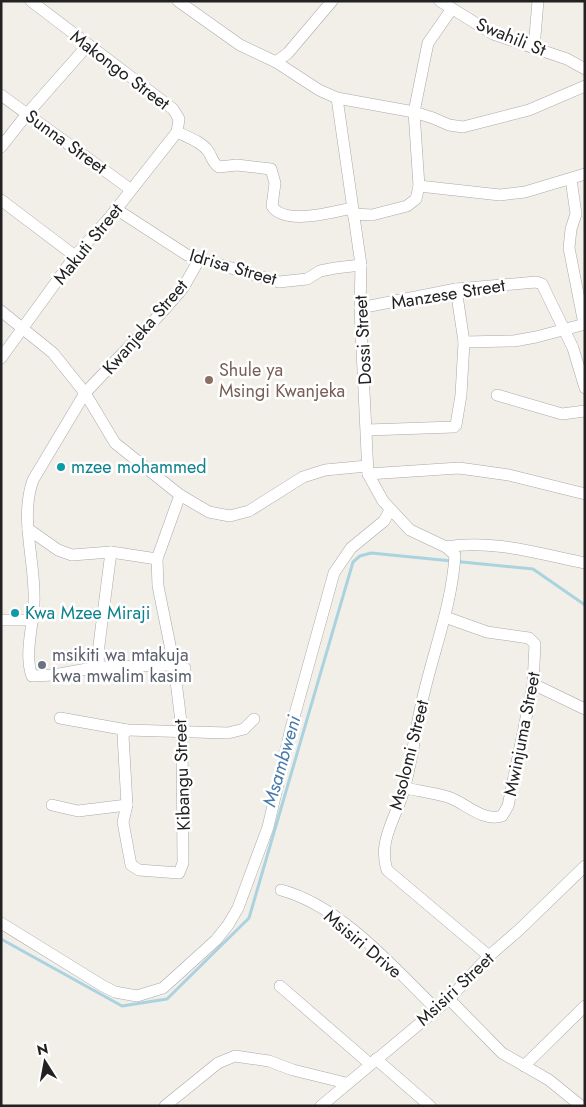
<svg xmlns="http://www.w3.org/2000/svg" width="586" height="1107" viewBox="0 0 586 1107" font-family="Jost,sans-serif">
<style>
.lines{fill:none;stroke-linecap:round;stroke-linejoin:round}
.stream{stroke:#aad3df;stroke-width:3}
.minor-casing{stroke:#a9a9a9;stroke-width:12}
.minor{stroke:#fff;stroke-width:11}
.education-dot{fill:#8d6e63;stroke:#fff;stroke-width:2}
.culture-dot{fill:#0f9aa8;stroke:#fff;stroke-width:2}
.worship-dot{fill:#6b7280;stroke:#fff;stroke-width:2}
.labels{text-anchor:middle;stroke-width:5;stroke-linejoin:round;paint-order:stroke}
.street-label{font-size:18px;fill:#222;stroke:#fff}
.education-label{font-size:18px;fill:#785e54;stroke:#fff;text-anchor:start}
.culture-label{font-size:18px;fill:#0d838f;stroke:#fff;text-anchor:start}
.worship-label{font-size:18px;fill:#5b616d;stroke:#fff;text-anchor:start}
.water-label{font-size:19px;font-style:italic;fill:#4a7aab;stroke:#fff}
</style>
<rect width="100%" height="100%" fill="#f2efe9"/>
<g class="lines">
<!-- stream -->
<polyline class="stream" points="1,939 122,1006 167,999 249,918 353,562 360,556 371,553 533,569 585,605"/>
<!-- minor casing -->
<g class="minor-casing">
<g id="minor">
<polyline points="178,1 240,45 276,62 288,53 332,1"/>
<polyline points="440,1 493,34 567,59 585,69"/>
<polyline points="534,48 538,1"/>
<polyline points="276,62 319,90 337,98 414,112 433,118 449,125 463,127 529,110 585,86"/>
<polyline points="1,95 130,189"/>
<path d="M337,98L361,265L360,308L368,474L383,501L410,530L446,547L455,555C452,603 435,647 424,693C416,724 413,756 405,786C398,815 377,840 387,870L489,956"/>
<path d="M177,132C187,137 201,141 208,151C212,156 212,163 219,167L237,165L271,169L275,183L272,206C284,226 333,212 352,208"/>
<polyline points="1,147 27,114 87,46"/>
<polyline points="571,179 576,214 571,229 569,248 584,324"/>
<polyline points="419,186 500,195 525,192 585,174"/>
<polyline points="1,200 75,256"/>
<polyline points="116,209 187,255 279,282 307,279 320,271 335,268 361,265"/>
<polyline points="353,214 372,215 407,206 416,199 419,186 414,112 428,43 451,10"/>
<polyline points="360,308 456,289 536,282 542,284 573,348 585,388"/>
<polyline points="1,311 53,353 85,393 115,443 180,495 209,512 230,516 249,511 303,477 325,470 367,466"/>
<polyline points="464,342 514,341 536,337 585,324"/>
<polyline points="1,358 75,256 110,217 177,132 179,119 173,109 31,1"/>
<polyline points="497,395 562,414 585,411"/>
<polyline points="367,430 454,427 456,425 461,395 464,342 456,289"/>
<polyline points="368,474 459,468 509,475 585,494"/>
<polyline points="28,529 58,550 72,555 111,552 157,559"/>
<path d="M446,547C493,539 539,554 585,563"/>
<polyline points="1,620 33,620"/>
<polyline points="98,667 99,645 111,552"/>
<path d="M185,668L174,665L98,667L54,675L32,676C24,655 33,625 34,603C36,562 19,519 33,480L85,393L163,311L183,288L200,258"/>
<polyline points="533,684 585,709"/>
<polyline points="60,718 127,730 228,733 244,729 254,719"/>
<polyline points="127,730 123,735 127,805 123,822 131,865 139,870 179,873 183,863 182,730 174,665 158,586 157,559 180,495"/>
<path d="M405,788C419,791 434,793 448,797C466,803 482,822 502,816L508,806L533,684L535,644L529,638L487,632L445,617"/>
<polyline points="52,805 78,811 127,805"/>
<path d="M281,890C341,906 393,967 436,1009"/>
<polyline points="1,923 103,986 115,992 137,996 163,988 216,940 228,925 238,908 268,827 291,728 334,573 351,548 384,521 390,510"/>
<polyline points="280,986 370,1064"/>
<polyline points="449,999 502,1053 549,1080 581,1106"/>
<polyline points="376,1059 430,1106"/>
<polyline points="524,1066 585,1006"/>
<polyline points="165,1106 218,1063 235,1056 269,1061 293,1070 346,1083"/>
<polyline points="321,1106 449,999 489,956 519,930 585,866"/>
</g>
</g>
<!-- minor -->
<use href="#minor" class="minor"/>
</g>
<!-- markers -->
<circle class="education-dot" cx="209" cy="380" r="5"/>
<g class="culture-dot">
<circle cx="61" cy="467" r="5"/>
<circle cx="15" cy="613" r="5"/>
</g>
<circle class="worship-dot" cx="42" cy="665" r="5"/>
<g class="labels">
<!-- street labels -->
<g class="street-label">
<text transform="translate(511 37) rotate(22)" y="6">Swahili St</text>
<text transform="translate(120 70) rotate(37)" y="6">Makongo Street</text>
<text transform="translate(66 142) rotate(36)" y="6">Sunna Street</text>
<text transform="translate(88 244) rotate(-51)" y="6">Makuti Street</text>
<text transform="translate(233 267) rotate(16)" y="6">Idrisa Street</text>
<text transform="translate(448 294) rotate(-9)" y="6">Manzese Street</text>
<text transform="translate(145 327) rotate(-49)" y="6">Kwanjeka Street</text>
<text transform="translate(363 340) rotate(-93)" y="6">Dossi Street</text>
<text transform="translate(522 734) rotate(-79)" y="6">Mwinjuma Street</text>
<text transform="translate(409 755) rotate(-76)" y="6">Msolomi Street</text>
<text transform="translate(182 775) rotate(-92)" y="6">Kibangu Street</text>
<text transform="translate(363 944) rotate(40)" y="6">Msisiri Drive</text>
<text transform="translate(455 989) rotate(-43)" y="6">Msisiri Street</text>
</g>
<!-- education labels -->
<g class="education-label">
<text x="219" y="376">Shule ya<tspan x="219" dy="21">Msingi Kwanjeka</tspan></text>
</g>
<!-- culture labels -->
<g class="culture-label">
<text x="71" y="473">mzee mohammed</text>
<text x="25" y="619">Kwa Mzee Miraji</text>
</g>
<!-- worship labels -->
<g class="worship-label">
<text x="52" y="661">msikiti wa mtakuja<tspan x="52" dy="21">kwa mwalim kasim</tspan></text>
</g>
<!-- water labels -->
<g class="water-label">
<text transform="translate(281 761) rotate(-74)" y="7">Msambweni</text>
</g>
</g>
<!-- border -->
<rect width="586" height="1107" fill="none" stroke="#222222" stroke-width="5"/>
<!-- north arrow -->
<g transform="translate(45 1062) rotate(349)" stroke="#ffffff" stroke-width="4" paint-order="stroke">
<path d="M0-4L9 19L0 12L-9 19Z" fill="#222222"/>
<text y="-8" font-size="14" font-weight="bold" text-anchor="middle" fill="#222222">N</text>
</g>
</svg>
